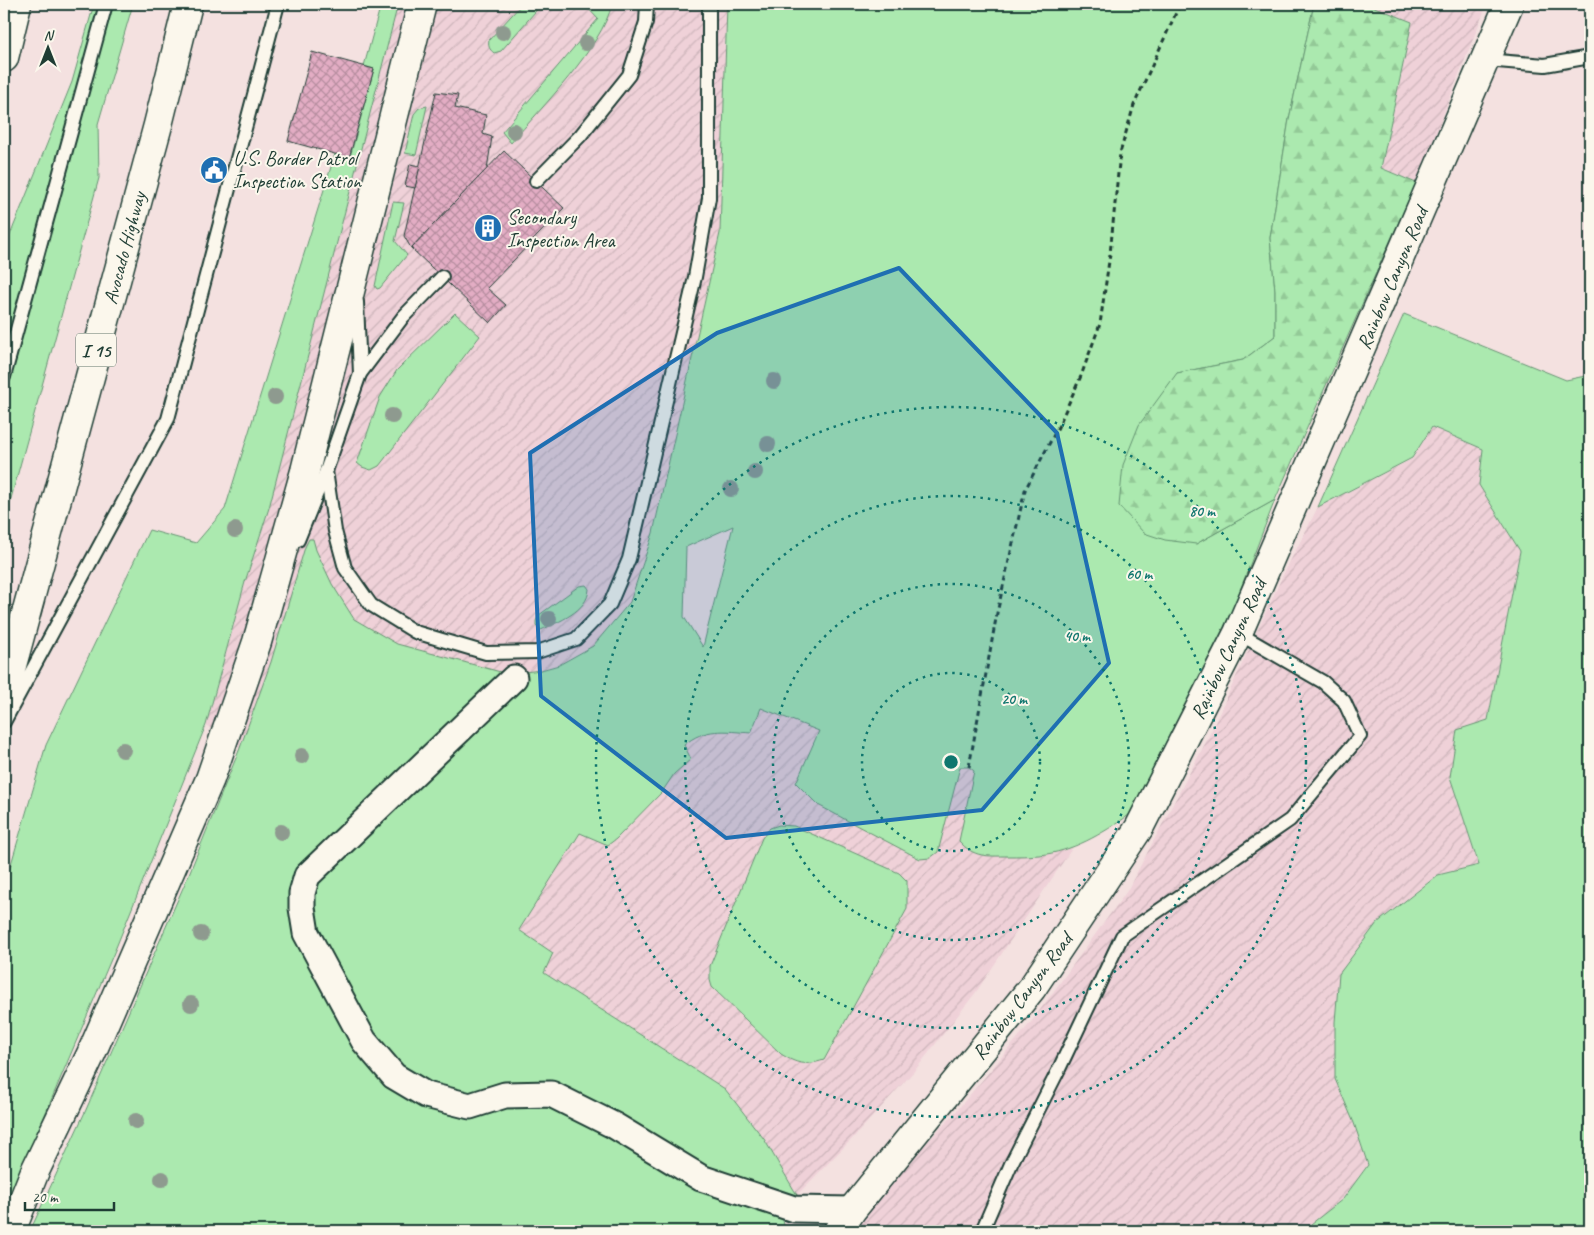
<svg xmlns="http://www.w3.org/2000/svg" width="1594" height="1235" viewBox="0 0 1594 1235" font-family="Caveat,sans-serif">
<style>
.industrial{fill:url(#industrial-furrows)}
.green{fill:#abe9af;stroke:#659372;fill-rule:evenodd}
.forest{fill:url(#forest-firs);stroke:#659372}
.building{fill:url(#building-cross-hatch);stroke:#1f3d34}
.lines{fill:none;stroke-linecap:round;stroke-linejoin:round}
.service-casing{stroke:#1f3d34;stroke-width:16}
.minor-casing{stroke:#1f3d34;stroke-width:29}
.secondary-casing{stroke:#1f3d34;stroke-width:31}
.motorway-casing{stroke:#1f3d34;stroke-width:31}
.path{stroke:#1f3d34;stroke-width:3;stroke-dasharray:5 4;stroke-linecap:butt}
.service{stroke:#fbf7ec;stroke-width:12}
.minor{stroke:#fbf7ec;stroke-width:25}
.secondary{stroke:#fbf7ec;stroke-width:28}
.motorway{stroke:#fbf7ec;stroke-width:28}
.tree{fill:#8e9a8f}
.marked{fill:#1f6fb2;fill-opacity:0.2;stroke:#1f6fb2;stroke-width:4;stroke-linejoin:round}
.ring{fill:none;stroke:#0f766e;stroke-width:2.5;stroke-dasharray:2.5 5}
.labels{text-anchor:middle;stroke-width:4;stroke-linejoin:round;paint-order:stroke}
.shield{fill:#fbf7ec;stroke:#61756b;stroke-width:1}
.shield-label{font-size:19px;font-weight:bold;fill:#1f3d34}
.poi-label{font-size:20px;fill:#1f3d34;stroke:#fbf7ec;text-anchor:start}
.street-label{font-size:20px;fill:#1f3d34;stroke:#fbf7ec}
.centre{fill:#0f766e;stroke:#fbf7ec;stroke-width:2.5}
.ring-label{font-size:15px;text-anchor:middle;font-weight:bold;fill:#0f766e;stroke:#fbf7ec;stroke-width:4;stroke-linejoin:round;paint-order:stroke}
</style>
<defs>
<pattern id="industrial-furrows" width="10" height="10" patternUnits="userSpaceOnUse" patternTransform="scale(1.25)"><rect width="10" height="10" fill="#efd1d8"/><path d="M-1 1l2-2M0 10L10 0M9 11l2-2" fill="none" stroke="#ccb4ba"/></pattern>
<pattern id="forest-firs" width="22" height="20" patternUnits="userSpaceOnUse" patternTransform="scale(1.25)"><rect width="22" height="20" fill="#abe9af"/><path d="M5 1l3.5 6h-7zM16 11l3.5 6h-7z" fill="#93c997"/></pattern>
<pattern id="building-cross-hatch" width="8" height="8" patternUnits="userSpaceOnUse" patternTransform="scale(1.25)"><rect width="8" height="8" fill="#e3adc4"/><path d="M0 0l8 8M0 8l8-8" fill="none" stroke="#b78ea0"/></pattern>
</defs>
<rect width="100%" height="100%" fill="#f4e1e0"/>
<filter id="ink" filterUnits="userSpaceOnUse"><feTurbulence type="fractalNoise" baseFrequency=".02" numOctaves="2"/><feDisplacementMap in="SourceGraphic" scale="10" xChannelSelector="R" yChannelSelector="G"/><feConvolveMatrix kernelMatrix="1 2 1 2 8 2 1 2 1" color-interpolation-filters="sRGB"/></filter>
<g filter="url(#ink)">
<!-- industrial -->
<g class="industrial">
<polygon points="398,4 727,4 720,233 653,533 630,602 593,646 559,665 541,670 508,674 282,688 240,748 206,725 245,582 269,508"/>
<polygon points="1367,4 1487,4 1416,183 1381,168 1412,22"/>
<polygon points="1432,427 1483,449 1479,485 1520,551 1488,720 1450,777 1479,865 1438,875 1377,923 1335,1022 1354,1123 1368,1165 1343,1199 1302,1231 855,1231 888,1184 953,1115 1032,1021 1127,891 1207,740 1283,575 1318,507 1412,459"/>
<polygon points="707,626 1111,772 1073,847 976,992 916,1069 853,1138 797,1195 764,1139 725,1089 544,974 467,856 703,647"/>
</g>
<!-- green -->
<g class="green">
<polygon points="94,4 133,4 98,124 99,178 4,524 4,250 72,82"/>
<polygon points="381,4 398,4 269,508 245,582 206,725 115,950 4,1211 4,888 46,745 149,530 196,543 225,509 335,154 350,157 374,69 364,66"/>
<path d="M522,4H542L501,51L494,53C489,49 488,46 489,40Z"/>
<path d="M584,4H612C602,47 541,108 511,143L502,132L598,19Z"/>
<path d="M727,4H1314L1289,119L1270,238L1275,290V336L1243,360L1177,373L1196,544L1275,500L1232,611L1129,815C1102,834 1072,852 1039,855C1028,856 1018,856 1008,856C987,856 974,858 959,841L974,771L969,767H960L938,852L930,858L920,859L818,805L796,783L819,731L761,708L751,733C725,731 705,727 684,745L691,759L674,774L662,792L616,839L608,845L580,833L519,930L553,953L544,973L725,1089L764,1139L797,1195L783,1220L785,1231H30L85,1112L189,874L240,748L271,662L305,547L309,539H313L316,550L332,584L354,619L397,644L508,674L541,670L559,665L593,646L630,602L653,533L720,233ZM733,526L703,647L684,617L686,547Z"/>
<polygon points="427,106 416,155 405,153 414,114 419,108"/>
<polygon points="393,202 404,203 395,241 407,255 380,288 377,289 375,286"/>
<polygon points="455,313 480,336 379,466 371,470 362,467 357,463 380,397 397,370"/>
<polygon points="1404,314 1566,380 1590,375 1590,1231 1302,1231 1343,1199 1368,1165 1354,1123 1335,1079 1335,1022 1339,974 1377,923 1438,875 1479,865 1450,777 1457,730 1488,720 1520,551 1479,485 1483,449 1432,427 1412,458 1318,507"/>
<path d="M586,585L589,589C588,611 558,622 541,630L536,625V621L539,615L579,586Z"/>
<path d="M779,825L794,826L899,873L907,881V909L824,1060C805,1066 797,1064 781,1054L712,987L710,980V966L762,838L770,828Z"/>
</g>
<!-- forest -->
<polygon class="forest" points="1314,4 1367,4 1412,22 1381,168 1416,183 1275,500 1196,544 1165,540 1144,533 1119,506 1123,465 1139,425 1177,373 1243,360 1275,336 1275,290 1270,238 1289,119"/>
<!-- building -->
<g class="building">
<polygon points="312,52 374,69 349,158 288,141"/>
<polygon points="436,92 458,95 455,108 486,115 483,134 492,137 487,169 411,248 404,236"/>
<polygon points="504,151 564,208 487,288 506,305 490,323 411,248"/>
<polygon points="410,164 420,166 415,188 405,186"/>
</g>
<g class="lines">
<!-- service casing -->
<g class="service-casing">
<g id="service">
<polyline points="1486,60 1545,65 1590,57"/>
<polyline points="536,181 580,136 629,75 646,22 647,4"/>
<polyline points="357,302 360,374"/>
<polyline points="4,377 106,4"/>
<polyline points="326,471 335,531 345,568 371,605 415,632 486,653 537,652 576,639 610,604 629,559 695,277 709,198 709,4"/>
<polyline points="298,540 326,471 360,374 403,317 442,277"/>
<polyline points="4,722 168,419 278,4"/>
<polyline points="982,1231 1011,1164 1059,1069 1122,936 1290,820 1360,736 1344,701 1323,682 1238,633"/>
</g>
</g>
<!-- minor casing -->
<g class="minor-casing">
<polyline id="minor" points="514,678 307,876 302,893 302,908 306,933 364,1041 394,1076 426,1095 470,1106 505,1095 551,1094 615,1126 701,1178 794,1209 852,1210"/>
</g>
<!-- secondary casing -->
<g class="secondary-casing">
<polyline id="secondary" points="838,1231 852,1210 1032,988 1139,828 1238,633 1509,4"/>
</g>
<!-- motorway casing -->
<g class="motorway-casing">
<g id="motorway">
<polyline points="4,58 17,4"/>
<polyline points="4,695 158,125 188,4"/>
<polyline points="11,1231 35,1171 91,1054 210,779 257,642 305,471 422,4"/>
</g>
</g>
<!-- path -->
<polyline class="path" points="969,767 997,613 1025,490 1058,427 1081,376 1100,324 1110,254 1120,153 1134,105 1180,4"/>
<!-- service -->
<use href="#service" class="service"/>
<!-- minor -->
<use href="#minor" class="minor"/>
<!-- secondary -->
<use href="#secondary" class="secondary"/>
<!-- motorway -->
<use href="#motorway" class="motorway"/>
</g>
<!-- trees -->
<g class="tree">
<circle cx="503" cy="32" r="8"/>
<circle cx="586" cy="43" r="8"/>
<circle cx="514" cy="131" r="8"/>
<circle cx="774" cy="381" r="8"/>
<circle cx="275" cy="397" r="8"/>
<circle cx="392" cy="416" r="8"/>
<circle cx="768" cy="444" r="8"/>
<circle cx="755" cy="472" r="8"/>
<circle cx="731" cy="489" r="8"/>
<circle cx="235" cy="530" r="8"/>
<circle cx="549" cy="619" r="8"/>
<circle cx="123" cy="750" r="8"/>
<circle cx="302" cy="756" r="8"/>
<circle cx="281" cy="832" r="8"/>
<circle cx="201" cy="934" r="8"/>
<circle cx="191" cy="1004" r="8"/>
<circle cx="136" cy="1121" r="8"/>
<circle cx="162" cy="1179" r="8"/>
</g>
</g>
<!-- marked area -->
<path class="marked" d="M899,268L1057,433L1109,663L982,810L726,838L541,696L530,453L717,333Z"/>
<!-- distance rings -->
<g class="ring">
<circle cx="951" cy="762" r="89"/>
<circle cx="951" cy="762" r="178"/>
<circle cx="951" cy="762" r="266"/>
<circle cx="951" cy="762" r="355"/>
</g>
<!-- icons -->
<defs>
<g id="civic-disc" transform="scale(1.4375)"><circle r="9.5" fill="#1f6fb2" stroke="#fbf7ec"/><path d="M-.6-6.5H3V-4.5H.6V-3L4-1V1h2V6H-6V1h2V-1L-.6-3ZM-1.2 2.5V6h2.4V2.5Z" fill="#fff"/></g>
<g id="building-disc" transform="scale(1.4375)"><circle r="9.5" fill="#1f6fb2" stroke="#fbf7ec"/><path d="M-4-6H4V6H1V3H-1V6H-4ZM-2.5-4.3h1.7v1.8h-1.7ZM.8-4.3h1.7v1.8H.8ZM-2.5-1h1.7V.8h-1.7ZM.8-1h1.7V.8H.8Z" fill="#fff"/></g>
</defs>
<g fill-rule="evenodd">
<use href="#civic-disc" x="214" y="170"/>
<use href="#building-disc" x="488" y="228"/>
</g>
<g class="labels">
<!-- shield labels -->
<rect class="shield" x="76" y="333.5" width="40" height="33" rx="4"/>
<g class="shield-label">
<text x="96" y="357">I 15</text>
</g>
<!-- poi labels -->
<g class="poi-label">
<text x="233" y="165">U.S. Border Patrol<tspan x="233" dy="23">Inspection Station</tspan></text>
<text x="507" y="224">Secondary<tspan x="507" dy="23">Inspection Area</tspan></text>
</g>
<!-- street labels -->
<g class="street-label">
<text transform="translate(124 248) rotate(-75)" y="7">Avocado Highway</text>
<text transform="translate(1392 278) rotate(-67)" y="7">Rainbow Canyon Road</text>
<text transform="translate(1228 649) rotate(-65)" y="7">Rainbow Canyon Road</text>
<text transform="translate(1022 996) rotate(-53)" y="7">Rainbow Canyon Road</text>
</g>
</g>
<circle cx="951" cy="762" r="8" class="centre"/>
<g class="ring-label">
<text x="1202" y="516">80 m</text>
<text x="1139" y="579">60 m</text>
<text x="1077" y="641">40 m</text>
<text x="1014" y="704">20 m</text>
</g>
<!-- margin -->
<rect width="1594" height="1235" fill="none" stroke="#fbf7ec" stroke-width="20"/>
<rect x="10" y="10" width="1574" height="1215" fill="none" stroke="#1f3d34" stroke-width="2" filter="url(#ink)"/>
<!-- north arrow -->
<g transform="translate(48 48)" stroke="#fbf7ec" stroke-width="4" paint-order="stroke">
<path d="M0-4L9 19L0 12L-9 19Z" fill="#1f3d34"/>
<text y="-8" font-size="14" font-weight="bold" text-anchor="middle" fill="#1f3d34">N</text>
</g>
<!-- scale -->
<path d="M25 1202v8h89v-8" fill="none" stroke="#1f3d34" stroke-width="2.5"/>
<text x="32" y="1202" font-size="15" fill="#1f3d34" stroke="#fbf7ec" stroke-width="4" paint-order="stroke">20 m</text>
</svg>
